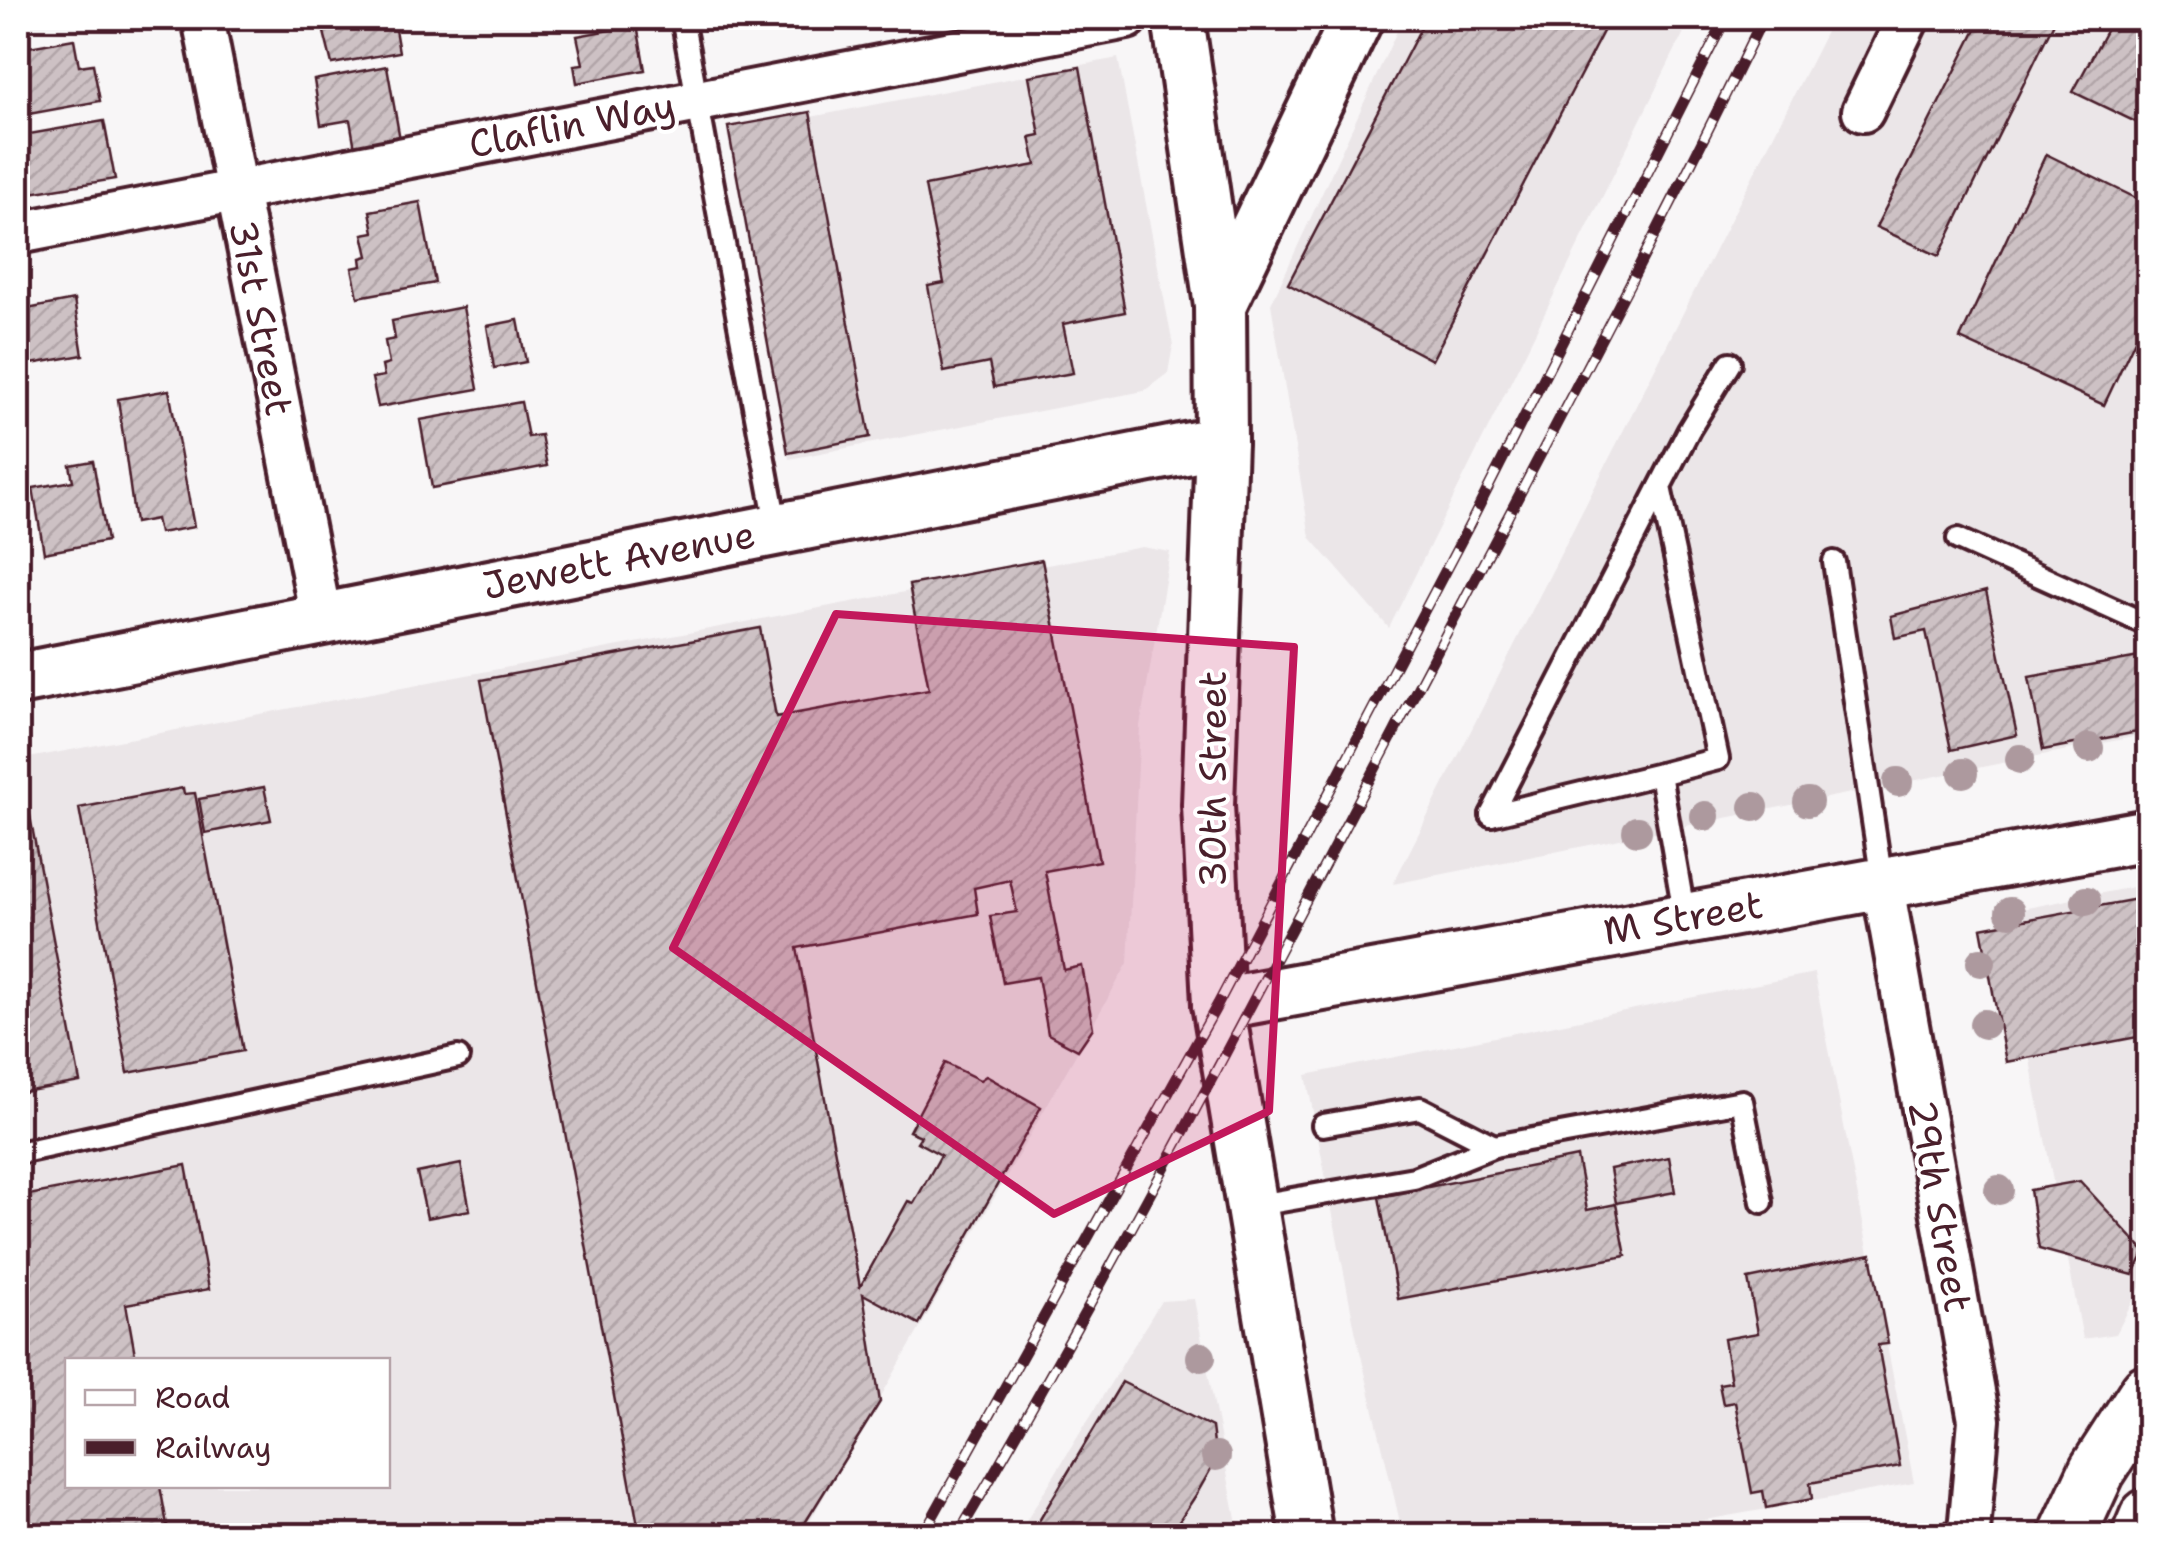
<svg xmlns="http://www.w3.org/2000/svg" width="2166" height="1553" viewBox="0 0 2166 1553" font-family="'Shantell Sans',sans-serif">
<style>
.built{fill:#ebe6e8;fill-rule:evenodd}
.building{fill:url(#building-hatch);stroke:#4a1f2b;stroke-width:2.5}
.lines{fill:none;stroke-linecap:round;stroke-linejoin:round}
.service-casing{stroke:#4a1f2b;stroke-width:28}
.minor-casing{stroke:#4a1f2b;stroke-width:48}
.tertiary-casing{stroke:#4a1f2b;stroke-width:58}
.trunk-casing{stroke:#4a1f2b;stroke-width:62}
.service{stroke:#fff;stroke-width:20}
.minor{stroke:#fff;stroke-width:40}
.tertiary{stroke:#fff;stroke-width:50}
.trunk{stroke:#fff;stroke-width:55}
.rail-casing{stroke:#4a1f2b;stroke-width:11}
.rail{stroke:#fff;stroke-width:8;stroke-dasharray:22;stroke-linecap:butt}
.tree{fill:#ad999e}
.marked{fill:#c2185b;fill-opacity:0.2;stroke:#c2185b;stroke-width:8;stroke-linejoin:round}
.labels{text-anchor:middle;stroke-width:8;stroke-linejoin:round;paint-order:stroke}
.street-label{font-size:38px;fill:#4a1f2b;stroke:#fff}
</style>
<defs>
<pattern id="building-hatch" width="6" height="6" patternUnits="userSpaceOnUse" patternTransform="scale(2.5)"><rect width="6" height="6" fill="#cdc1c4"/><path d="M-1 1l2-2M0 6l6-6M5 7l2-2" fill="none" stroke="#b2a5a9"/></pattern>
</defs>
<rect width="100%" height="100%" fill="#f8f6f7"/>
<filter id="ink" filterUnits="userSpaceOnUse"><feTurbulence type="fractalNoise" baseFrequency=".01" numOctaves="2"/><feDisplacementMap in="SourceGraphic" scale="20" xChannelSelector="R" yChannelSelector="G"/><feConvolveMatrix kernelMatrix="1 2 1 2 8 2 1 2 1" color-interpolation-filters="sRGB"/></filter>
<g filter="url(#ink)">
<!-- built -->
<g class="built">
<polygon points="1403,18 1691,18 1389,628 1310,537 1271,304"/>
<polygon points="1833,18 2148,18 2148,734 1393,884"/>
<polygon points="1118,58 1173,345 1168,373 1144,391 789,459 727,133"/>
<path d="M1142,547L1170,552L1140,726L1128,963L802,1535L18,1536V760ZM68,1360H388V1486H68Z"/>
<polygon points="2148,884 2148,1272 2116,1334 2083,1339 2002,913"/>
<polygon points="1814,973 1914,1483 1620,1535 1403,1535 1355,1330 1306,1075"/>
<polygon points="1194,1299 1239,1535 1017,1536 1161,1301"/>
</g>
<!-- building -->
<g class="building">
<polygon points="307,18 393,18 399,52 332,64 322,24 309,27"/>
<polygon points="1426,18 1610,18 1432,360 1288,284"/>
<polygon points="1982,18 2056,18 1939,256 1876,227"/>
<polygon points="2113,18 2148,18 2148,117 2144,126 2073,92"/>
<polygon points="637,25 645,70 577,83 574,65 583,64 577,36"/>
<polygon points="74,39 79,66 93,64 100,101 18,116 18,49"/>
<polygon points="387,66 401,145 356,154 350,120 321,125 314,80"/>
<polygon points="1080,67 1125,312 1063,324 1073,373 994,387 989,363 944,372 928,286 944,283 925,186 1036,165 1030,137 1040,135 1029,76"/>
<polygon points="810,112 870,437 788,453 728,127"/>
<polygon points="104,121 115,179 18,195 18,136"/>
<polygon points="2046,154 2148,204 2148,312 2104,405 1960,339"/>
<polygon points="420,202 435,283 358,297 352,268 362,266 361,258 368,256 363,234 374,232 370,211"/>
<polygon points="74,300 83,355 31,364 22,310"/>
<polygon points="463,307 478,389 378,407 372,378 384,376 382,366 389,364 385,341 395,339 392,321"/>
<polygon points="518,320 526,362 494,368 487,326"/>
<polygon points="169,390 194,527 159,533 156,519 135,523 118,399"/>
<polygon points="521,402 528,437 541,435 547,466 432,488 420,420"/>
<polygon points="93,461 107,541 44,553 33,488 73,481 70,465"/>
<polygon points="1042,560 1099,861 1045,871 1064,970 1082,966 1093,1028 1078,1050 1048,1034 1038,977 1003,983 990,916 1017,912 1010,880 974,888 978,914 797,948 860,1287 908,1201 914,1203 941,1155 917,1142 921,1136 909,1131 945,1063 980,1080 986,1076 1041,1107 919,1324 863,1294 880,1402 800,1531 773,1536 640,1536 481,680 760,628 776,717 929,689 909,585"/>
<polygon points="1986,591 2017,735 1951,750 1926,631 1895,638 1891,616"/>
<polygon points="2139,657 2148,730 2043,750 2029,677"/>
<polygon points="18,768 21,768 80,1082 18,1093"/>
<polygon points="264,787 271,820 205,833 199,799"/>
<polygon points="183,788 184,794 195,793 243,1051 128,1073 79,808"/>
<polygon points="2148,897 2148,1035 2006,1062 1981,928"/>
<polygon points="1577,1157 1587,1210 1616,1204 1626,1256 1398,1299 1379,1197"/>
<polygon points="1669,1157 1675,1192 1616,1203 1610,1169"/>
<polygon points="461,1164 470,1210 427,1218 417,1173"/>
<polygon points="186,1165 209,1289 126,1304 136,1360 68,1360 68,1486 160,1486 169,1536 18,1536 18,1197"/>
<polygon points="2080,1181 2145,1252 2133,1275 2039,1249 2030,1190"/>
<polygon points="1871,1254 1888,1344 1878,1345 1900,1466 1810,1483 1812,1499 1766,1508 1763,1491 1752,1493 1735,1402 1723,1404 1719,1384 1731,1382 1724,1339 1758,1333 1748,1279"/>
<polygon points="1122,1382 1212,1427 1216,1460 1196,1495 1169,1536 1030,1536"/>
</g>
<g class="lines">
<!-- service casing -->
<g class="service-casing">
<g id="service">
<polyline points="682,18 777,529"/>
<polyline points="1958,539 2148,625"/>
<polyline points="1834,562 1882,881"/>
<polyline points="1660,774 1718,759 1660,487"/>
<polyline points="1491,815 1689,430 1730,363"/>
<polyline points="1491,815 1660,774 1685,918"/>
<polyline points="1323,1125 1420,1108 1494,1146"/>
<polyline points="18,1153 458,1057"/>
<polyline points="1252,1206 1414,1178 1494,1146 1742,1101 1762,1202"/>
</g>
</g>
<!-- minor casing -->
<g class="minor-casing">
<g id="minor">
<polyline points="203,18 321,618"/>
<polyline points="1863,111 1908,18"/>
<polyline points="18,233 1127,18"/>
<polyline points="1882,881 1979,1420 1969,1531 1963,1536"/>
</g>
</g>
<!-- tertiary casing -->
<g class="tertiary-casing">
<g id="tertiary">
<polyline points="1178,18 1220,305 1221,442 1208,805 1218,1004 1307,1536"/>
<polyline points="1220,305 1357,18"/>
<polyline points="18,679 1221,442"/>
<polyline points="1218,1004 2148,835"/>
</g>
</g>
<!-- trunk casing -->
<g class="trunk-casing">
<g id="trunk">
<polyline points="2067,1536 2097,1471 2148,1392"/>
<polyline points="2140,1536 2148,1517"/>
</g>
</g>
<!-- service -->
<use href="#service" class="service"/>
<!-- minor -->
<use href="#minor" class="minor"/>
<!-- tertiary -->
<use href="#tertiary" class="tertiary"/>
<!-- trunk -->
<use href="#trunk" class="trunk"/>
<!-- rail casing -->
<g class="rail-casing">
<g id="rail">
<polyline points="922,1536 1218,1004 1472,520 1726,18"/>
<path d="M957,1536C1113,1273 1253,1001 1395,731C1519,494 1647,258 1763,18"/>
</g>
</g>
<!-- rail -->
<use href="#rail" class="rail"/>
</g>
<!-- trees -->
<g class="tree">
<circle cx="2089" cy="748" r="15"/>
<circle cx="2020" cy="759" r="15"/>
<circle cx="1963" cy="773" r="15"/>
<circle cx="1898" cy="782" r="15"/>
<circle cx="1808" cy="802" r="15"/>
<circle cx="1754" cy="807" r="15"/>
<circle cx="1705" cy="816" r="15"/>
<circle cx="1637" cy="831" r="15"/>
<circle cx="2086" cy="901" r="15"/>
<circle cx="2010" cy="912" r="15"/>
<circle cx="1981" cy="962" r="15"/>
<circle cx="1984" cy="1024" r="15"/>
<circle cx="1999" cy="1190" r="15"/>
<circle cx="1201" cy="1357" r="15"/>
<circle cx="1216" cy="1456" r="15"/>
</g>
</g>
<!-- marked area -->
<path class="marked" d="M836,614L1294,647L1269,1111L1054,1214L673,948Z"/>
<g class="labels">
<!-- street labels -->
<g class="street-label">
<text transform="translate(572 125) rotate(-11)" y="13">Claflin Way</text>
<text transform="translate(261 318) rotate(79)" y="13">31st Street</text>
<text transform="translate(619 560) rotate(-11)" y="13">Jewett Avenue</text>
<text transform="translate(1213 779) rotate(-90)" y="13">30th Street</text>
<text transform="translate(1683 918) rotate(-10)" y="13">M Street</text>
<text transform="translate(1940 1206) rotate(80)" y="13">29th Street</text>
</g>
</g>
<!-- margin -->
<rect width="2166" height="1553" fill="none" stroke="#fff" stroke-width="60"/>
<rect x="30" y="30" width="2106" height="1493" fill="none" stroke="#4a1f2b" stroke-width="4" filter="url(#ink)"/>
<!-- legend -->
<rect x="65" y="1358" width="325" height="130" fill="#ffffff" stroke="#b7a5aa" stroke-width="2.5"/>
<rect x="85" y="1390" width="50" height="15" fill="#ffffff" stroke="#b7a5aa" stroke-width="2.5"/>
<text x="155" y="1408" font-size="30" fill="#4a1f2b">Road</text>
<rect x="85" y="1440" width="50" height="15" fill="#4a1f2b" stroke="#b7a5aa" stroke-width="2.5"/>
<text x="155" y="1458" font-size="30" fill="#4a1f2b">Railway</text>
</svg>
